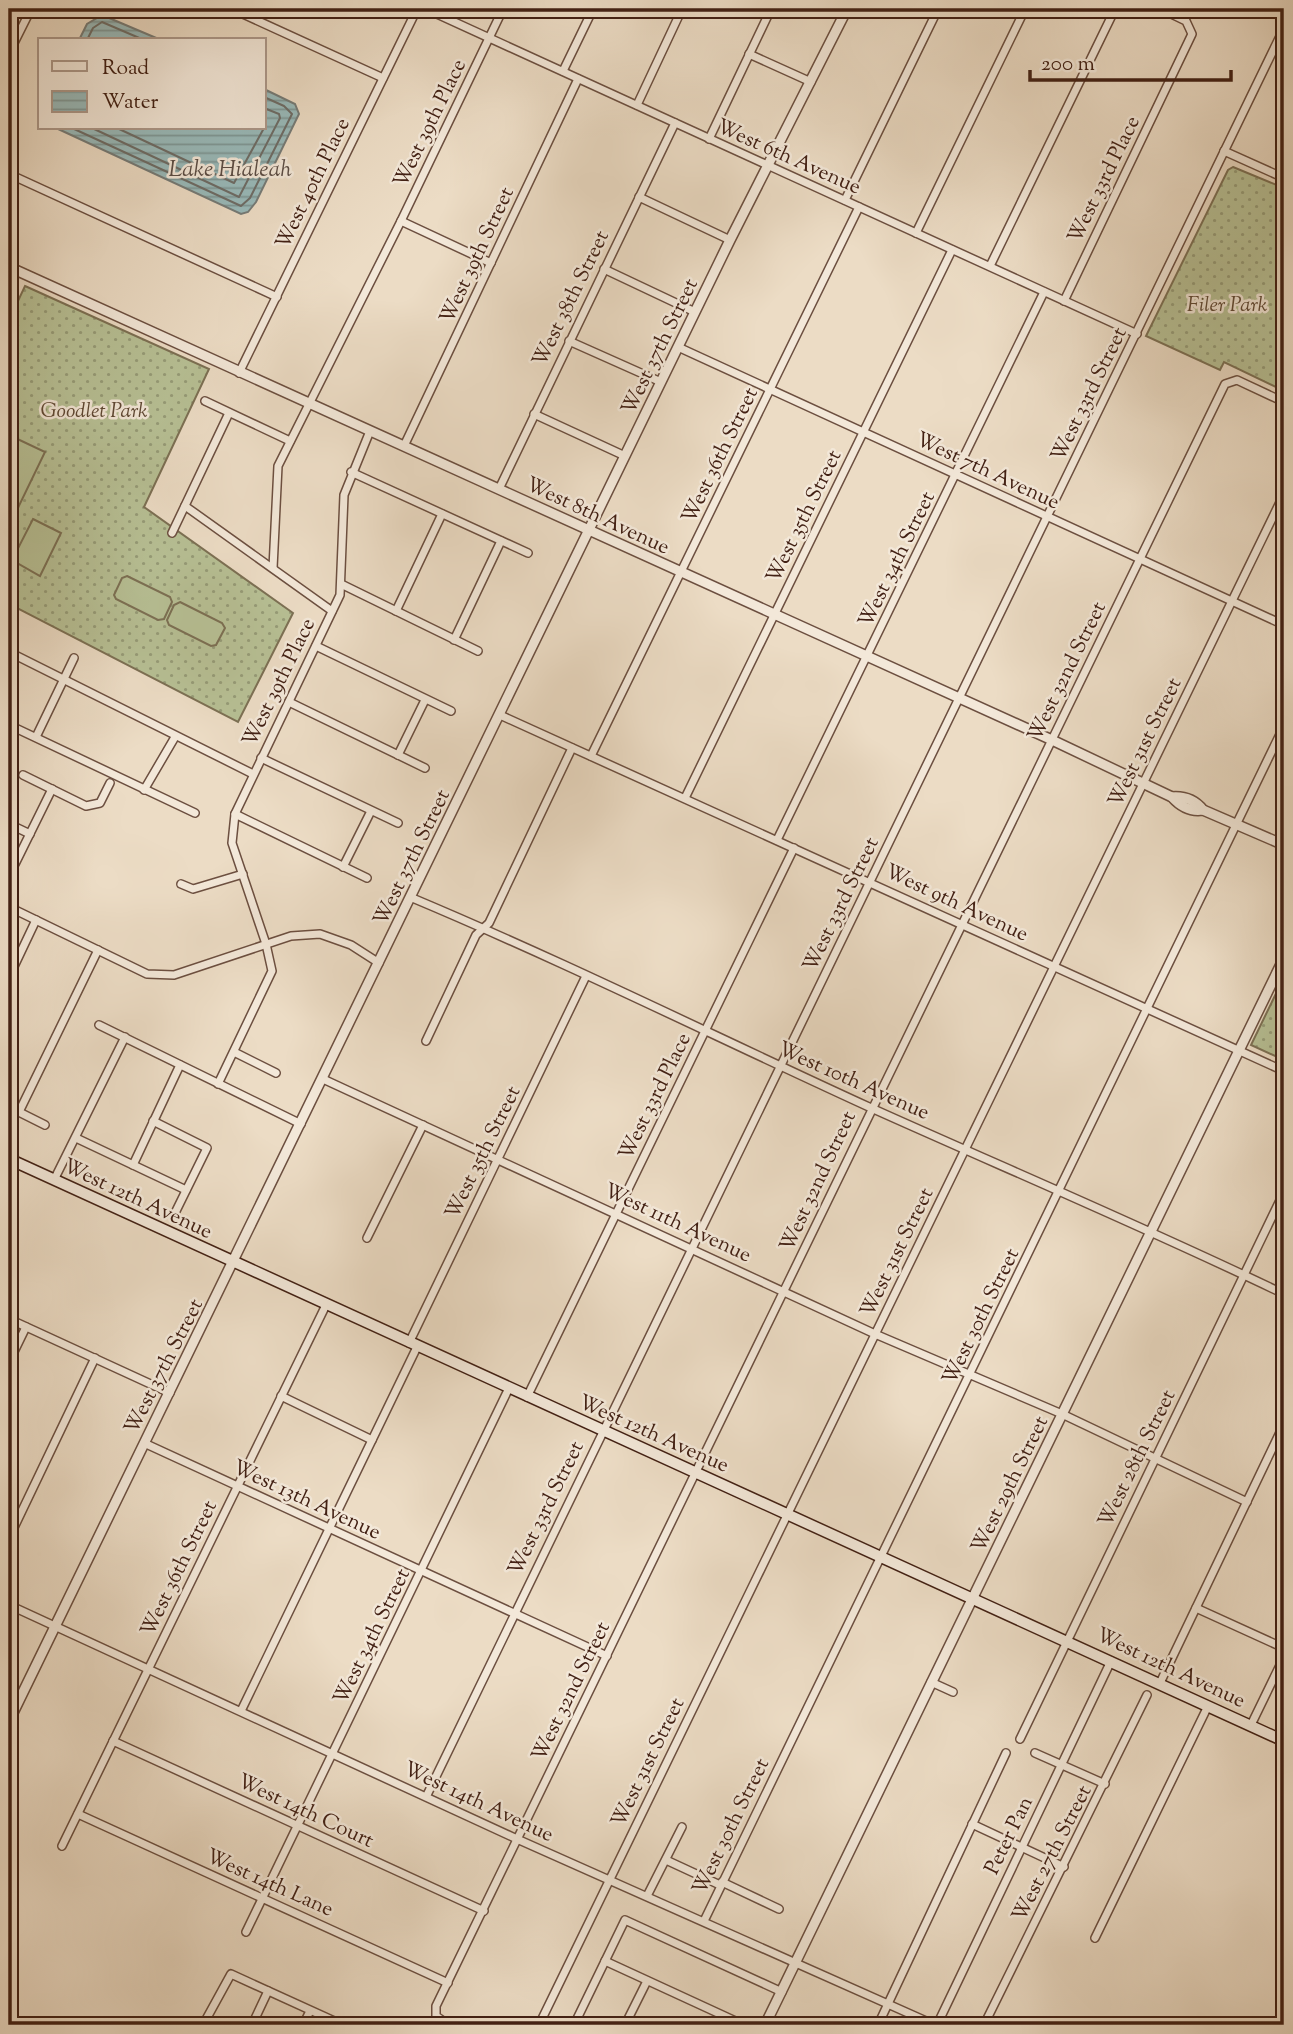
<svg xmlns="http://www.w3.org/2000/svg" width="1293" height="2034" viewBox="0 0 1293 2034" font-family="'Sorts Mill Goudy',serif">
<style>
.grass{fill:url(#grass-dots);stroke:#7c7054;stroke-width:2}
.pitch{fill:#b7c095;stroke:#7c7054;stroke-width:2}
.water{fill:url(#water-rules);stroke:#767c78;stroke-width:2}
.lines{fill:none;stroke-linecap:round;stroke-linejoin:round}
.shore{stroke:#6e6d67;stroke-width:2}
.minor-casing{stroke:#6c4f40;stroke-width:10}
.tertiary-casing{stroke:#6c4f40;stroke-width:12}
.secondary-casing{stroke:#422014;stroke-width:13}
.trunk-casing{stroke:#422014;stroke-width:14}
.minor{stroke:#f3e8d9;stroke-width:7}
.tertiary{stroke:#f3e8d9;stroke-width:9}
.secondary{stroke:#f3e8d9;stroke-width:10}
.trunk{stroke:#ecdcc5;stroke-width:10}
.labels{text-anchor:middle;stroke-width:5;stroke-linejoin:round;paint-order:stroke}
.street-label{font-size:21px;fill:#422014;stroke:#f3e8d9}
.park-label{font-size:21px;font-style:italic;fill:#5f4834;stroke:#f3e8d9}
.water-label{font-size:23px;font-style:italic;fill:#5c4e46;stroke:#f3e8d9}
</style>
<defs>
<pattern id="grass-dots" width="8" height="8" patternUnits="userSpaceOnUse" patternTransform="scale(1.75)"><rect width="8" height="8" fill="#b7c095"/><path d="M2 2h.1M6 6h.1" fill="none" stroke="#969c78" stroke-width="1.8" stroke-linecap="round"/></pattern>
<pattern id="water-rules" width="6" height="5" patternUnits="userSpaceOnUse" patternTransform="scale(1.75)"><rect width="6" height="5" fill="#99baba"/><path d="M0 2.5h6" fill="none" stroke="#7e9796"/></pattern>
</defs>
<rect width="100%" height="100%" fill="#ecdcc5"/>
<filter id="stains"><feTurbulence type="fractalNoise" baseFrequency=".00286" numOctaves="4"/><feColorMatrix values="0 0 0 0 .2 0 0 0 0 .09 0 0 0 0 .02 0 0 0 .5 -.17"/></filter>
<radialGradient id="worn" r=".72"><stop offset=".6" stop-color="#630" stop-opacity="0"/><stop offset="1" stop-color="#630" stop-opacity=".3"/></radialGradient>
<!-- grass -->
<g class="grass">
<polygon points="1233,167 1284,188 1284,391 1224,362 1220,370 1146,336 1228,170"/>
<polygon points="25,286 209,369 144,507 293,613 238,722 9,604 9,320"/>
<polygon points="1284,977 1284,1060 1251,1045"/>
</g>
<!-- pitch -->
<g class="pitch">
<polygon points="9,435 45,452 15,514 9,511"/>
<polygon points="33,519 61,533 40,576 12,560"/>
<polygon points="127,576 170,597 172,602 164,619 158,620 116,599 114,595 122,578"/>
<polygon points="180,602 222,623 225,628 216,645 211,646 169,625 167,620 174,605"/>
</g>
<!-- water -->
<g class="water">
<polygon points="102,15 161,40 79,40 87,24"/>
<polygon points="264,89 295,104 299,114 256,202 248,212 241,214 56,128 264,128"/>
</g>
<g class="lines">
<!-- shore -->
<g class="shore">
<polyline points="87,40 93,28 102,22 144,40"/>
<polyline points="72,128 241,206 250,198 292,114 284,106 264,97"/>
<polyline points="92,128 239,197 280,118 279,114 264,108"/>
<polyline points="117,128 234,183 264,128"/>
</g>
<!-- minor casing -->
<g class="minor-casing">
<g id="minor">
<polyline points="232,9 383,78"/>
<polyline points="426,9 1137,334"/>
<polyline points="9,53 31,9"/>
<polyline points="749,54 811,82"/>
<polyline points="563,71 593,9"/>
<polyline points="637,105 682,9"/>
<polyline points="709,139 771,9"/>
<polyline points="1224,151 1284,178"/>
<polyline points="9,174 277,297"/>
<polyline points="639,197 730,240"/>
<polyline points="845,200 938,9"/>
<polyline points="401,221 491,263"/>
<polyline points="916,233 1025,9"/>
<polyline points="990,266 1115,9"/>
<polyline points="604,269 695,312"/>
<polyline points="1064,301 1192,34 1186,21 1161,9"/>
<polyline points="569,341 661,382"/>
<polyline points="678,347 1284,625"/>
<polyline points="239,373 417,9"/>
<polyline points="205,401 290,441"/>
<polyline points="534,414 625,456"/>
<polyline points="404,446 578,79"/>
<polyline points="351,472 528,553"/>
<polyline points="499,489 675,123"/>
<polyline points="185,506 332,611"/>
<polyline points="172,533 229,413"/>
<polyline points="273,568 278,466 401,221 503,9"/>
<polyline points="341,584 478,651"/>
<polyline points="396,611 442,514"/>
<polyline points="454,640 501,541"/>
<polyline points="316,646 451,711"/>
<polyline points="9,652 253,774"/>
<polyline points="289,702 425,768"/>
<polyline points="500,715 1284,1071"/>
<polyline points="9,725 195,813"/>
<polyline points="36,737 74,658"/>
<polyline points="398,755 425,700"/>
<polyline points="591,756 859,207"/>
<polyline points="261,758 398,823"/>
<polyline points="23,775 86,806 100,803 110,783"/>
<polyline points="144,790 175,737"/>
<polyline points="685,798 952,250"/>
<polyline points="235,814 367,878"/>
<polyline points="9,824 30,834"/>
<polyline points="777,840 1044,292"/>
<polyline points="15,864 52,789"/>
<polyline points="343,867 371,811"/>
<polyline points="181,884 193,889 243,874"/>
<path d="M410,897C565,962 716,1037 869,1107C1007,1169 1147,1228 1284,1294"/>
<polyline points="9,907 147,974 174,975 291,936 320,934 351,945 379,963"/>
<polyline points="9,977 36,920"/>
<polyline points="99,1025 301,1124"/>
<polyline points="426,1041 476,935 489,923 572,748"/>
<polyline points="234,1052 276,1073"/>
<polyline points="323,1079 875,1334 1062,1414 1247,1502"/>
<polyline points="218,1084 272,971 266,944 232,843 235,814 340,595 344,495 370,431"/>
<polyline points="9,1107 45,1125"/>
<polyline points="19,1112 98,950"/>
<polyline points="153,1121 207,1148 175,1213"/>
<polyline points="76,1138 186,1190"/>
<polyline points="133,1165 180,1065"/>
<polyline points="54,1180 125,1037"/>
<polyline points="367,1238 423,1125"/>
<polyline points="9,1319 170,1393"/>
<polyline points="409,1343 586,976"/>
<polyline points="9,1362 26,1327"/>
<polyline points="281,1396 372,1440"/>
<polyline points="527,1397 794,848"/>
<polyline points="144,1443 607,1656"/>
<polyline points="9,1538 95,1358"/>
<polyline points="9,1605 517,1839 935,2025"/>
<polyline points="1196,1608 1284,1648"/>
<polyline points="931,1682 953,1692"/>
<polyline points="1160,1683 1284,1424"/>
<polyline points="241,1711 417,1347"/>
<polyline points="1251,1725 1284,1657"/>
<polyline points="1020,1739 1284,1192"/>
<polyline points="113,1741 484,1911"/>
<polyline points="1035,1753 1105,1784"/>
<polyline points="427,1795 1284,28"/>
<polyline points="78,1814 448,1983"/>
<polyline points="972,1824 1064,1867"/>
<polyline points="62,1846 326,1305"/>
<polyline points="666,1860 720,1885"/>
<polyline points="722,1882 779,1909"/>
<polyline points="9,1885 14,1874"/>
<polyline points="647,1896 682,1827"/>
<polyline points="704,1921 1284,726"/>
<polyline points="246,1932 509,1388"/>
<polyline points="1095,1938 1208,1706"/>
<polyline points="605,1961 744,2025"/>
<polyline points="203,2025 231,1974 343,2025"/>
<polyline points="252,2025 268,1991"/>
<polyline points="303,2025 310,2011"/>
<polyline points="449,2025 436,2016 436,2006 1225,384 1237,380 1284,402"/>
<polyline points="539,2025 1284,494"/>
<polyline points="574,2025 625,1920 782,1992"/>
<polyline points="625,2025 647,1981"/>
<polyline points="878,2025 1006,1753"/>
<polyline points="937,2025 1111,1661"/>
<polyline points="984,2025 1147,1695"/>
</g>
</g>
<!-- tertiary casing -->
<g class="tertiary-casing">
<g id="tertiary">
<path d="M9,267L1052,740L1172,797C1180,806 1190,812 1203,810L1284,845"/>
<path d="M1172,797C1185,796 1195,800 1203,810"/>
<polyline points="9,1721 730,240 847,9"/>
<polyline points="765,2025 1284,958"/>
</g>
</g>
<!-- secondary casing -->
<g class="secondary-casing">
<polyline id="secondary" points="9,1159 1284,1741"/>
</g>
<!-- trunk casing -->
<g class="trunk-casing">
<polyline id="trunk" points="1282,2025 1284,2024"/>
</g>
<!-- minor -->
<use href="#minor" class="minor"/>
<!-- tertiary -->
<use href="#tertiary" class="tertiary"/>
<!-- secondary -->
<use href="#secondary" class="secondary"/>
<!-- trunk -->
<use href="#trunk" class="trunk"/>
</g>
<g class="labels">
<!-- street labels -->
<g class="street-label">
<text transform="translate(429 123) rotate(-64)" y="7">West 39th Place</text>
<text transform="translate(789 156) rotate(24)" y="7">West 6th Avenue</text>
<text transform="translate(1103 179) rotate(-64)" y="7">West 33rd Place</text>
<text transform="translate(312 183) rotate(-64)" y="7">West 40th Place</text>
<text transform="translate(476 255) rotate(-65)" y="7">West 39th Street</text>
<text transform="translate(570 298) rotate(-64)" y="7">West 38th Street</text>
<text transform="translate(659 346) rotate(-64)" y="7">West 37th Street</text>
<text transform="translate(1088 394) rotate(-64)" y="7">West 33rd Street</text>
<text transform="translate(719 455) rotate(-64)" y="7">West 36th Street</text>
<text transform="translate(988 470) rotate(25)" y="7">West 7th Avenue</text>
<text transform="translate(598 515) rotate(25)" y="7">West 8th Avenue</text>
<text transform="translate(803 516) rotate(-64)" y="7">West 35th Street</text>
<text transform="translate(896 559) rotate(-64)" y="7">West 34th Street</text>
<text transform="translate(1066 671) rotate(-64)" y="7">West 32nd Street</text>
<text transform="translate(278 682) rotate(-64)" y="7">West 39th Place</text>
<text transform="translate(1144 742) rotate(-64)" y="7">West 31st Street</text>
<text transform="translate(411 857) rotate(-64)" y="7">West 37th Street</text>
<text transform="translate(957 902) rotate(25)" y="7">West 9th Avenue</text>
<text transform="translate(840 904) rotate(-64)" y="7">West 33rd Street</text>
<text transform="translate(854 1080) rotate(24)" y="7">West 10th Avenue</text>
<text transform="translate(654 1096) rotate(-64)" y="7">West 33rd Place</text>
<text transform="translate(482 1152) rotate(-64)" y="7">West 35th Street</text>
<text transform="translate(817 1181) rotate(-65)" y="7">West 32nd Street</text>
<text transform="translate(138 1198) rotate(25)" y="7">West 12th Avenue</text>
<text transform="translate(678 1222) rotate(25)" y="7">West 11th Avenue</text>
<text transform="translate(896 1252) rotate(-64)" y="7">West 31st Street</text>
<text transform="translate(980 1316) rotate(-64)" y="7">West 30th Street</text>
<text transform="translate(163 1366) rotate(-63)" y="7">West 37th Street</text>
<text transform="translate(654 1433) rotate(24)" y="7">West 12th Avenue</text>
<text transform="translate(1136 1458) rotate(-64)" y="7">West 28th Street</text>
<text transform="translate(1009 1484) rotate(-64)" y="7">West 29th Street</text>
<text transform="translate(307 1499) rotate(25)" y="7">West 13th Avenue</text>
<text transform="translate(545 1508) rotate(-64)" y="7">West 33rd Street</text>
<text transform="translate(178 1568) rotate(-64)" y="7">West 36th Street</text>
<text transform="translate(371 1636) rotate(-64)" y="7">West 34th Street</text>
<text transform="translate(1171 1667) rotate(25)" y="7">West 12th Avenue</text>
<text transform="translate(570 1691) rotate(-64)" y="7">West 32nd Street</text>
<text transform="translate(647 1762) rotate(-64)" y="7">West 31st Street</text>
<text transform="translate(479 1801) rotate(25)" y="7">West 14th Avenue</text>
<text transform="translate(306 1810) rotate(25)" y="7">West 14th Court</text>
<text transform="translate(730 1826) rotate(-64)" y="7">West 30th Street</text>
<text transform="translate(1008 1835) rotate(-64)" y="7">Peter Pan</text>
<text transform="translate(1051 1853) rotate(-63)" y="7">West 27th Street</text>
<text transform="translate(270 1882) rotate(24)" y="7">West 14th Lane</text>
</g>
<!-- park labels -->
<g class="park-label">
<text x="1227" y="311">Filer Park</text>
<text x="94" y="417">Goodlet Park</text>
</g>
<!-- water labels -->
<g class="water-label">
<text x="230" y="176">Lake Hialeah</text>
</g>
</g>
<!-- margin -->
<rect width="1293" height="2034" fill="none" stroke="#ecdcc5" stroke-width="35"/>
<rect x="10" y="10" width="1272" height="2013" fill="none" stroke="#422014" stroke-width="3.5"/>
<rect x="18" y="18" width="1258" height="1999" fill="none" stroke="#422014" stroke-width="2"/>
<!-- legend -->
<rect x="38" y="38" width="228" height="91" fill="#f3e8d9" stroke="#ac988a" stroke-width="2"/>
<rect x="52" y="61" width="35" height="10" fill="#f3e8d9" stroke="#ac988a" stroke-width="2"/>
<text x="102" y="74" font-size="21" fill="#422014">Road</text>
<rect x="52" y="91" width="35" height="21" fill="url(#water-rules)" stroke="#ac988a" stroke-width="2"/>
<text x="102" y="108" font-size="21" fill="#422014">Water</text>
<!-- scale -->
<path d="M1030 70v10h201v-10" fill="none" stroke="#422014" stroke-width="3.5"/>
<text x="1041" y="70" font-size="21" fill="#422014" stroke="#f3e8d9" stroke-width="5" paint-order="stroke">200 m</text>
<rect width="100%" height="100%" filter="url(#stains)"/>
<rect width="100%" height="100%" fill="url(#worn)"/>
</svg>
